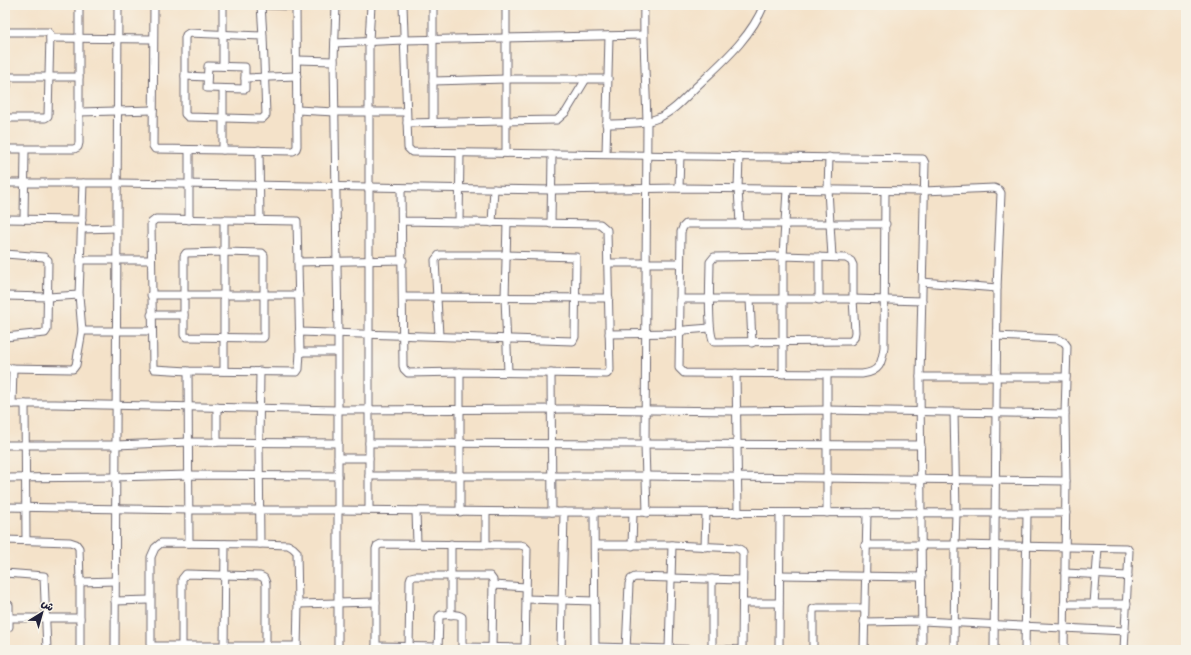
<svg xmlns="http://www.w3.org/2000/svg" width="1191" height="655" viewBox="0 0 1191 655" font-family="'Playpen Sans','Playpen Sans Arabic',sans-serif">
<style>
.lines{fill:none;stroke-linecap:round;stroke-linejoin:round}
.minor-casing{stroke:#6c656d;stroke-width:9}
.minor{stroke:#fff;stroke-width:7}
</style>
<rect width="100%" height="100%" fill="#f7f3e8"/>
<filter id="ink" filterUnits="userSpaceOnUse"><feTurbulence type="fractalNoise" baseFrequency=".025" numOctaves="2"/><feDisplacementMap in="SourceGraphic" scale="8" xChannelSelector="R" yChannelSelector="G"/><feConvolveMatrix kernelMatrix="1 2 1 2 8 2 1 2 1" color-interpolation-filters="sRGB"/></filter>
<filter id="wash" filterUnits="userSpaceOnUse"><feTurbulence type="fractalNoise" baseFrequency=".012" numOctaves="4" result="noise"/><feDisplacementMap in="SourceGraphic" scale="16" xChannelSelector="R" yChannelSelector="G"/><feGaussianBlur stdDeviation="0.9" result="paint"/><feColorMatrix in="noise" values="0 0 0 0 0 0 0 0 0 0 0 0 0 0 0 0 0 1.4 0 .05"/><feComposite in="paint" operator="in"/></filter>
<g filter="url(#wash)">
<rect width="100%" height="100%" fill="#f4e2c9"/>
</g>
<g filter="url(#ink)">
<g class="lines">
<!-- minor casing -->
<g class="minor-casing">
<g id="minor">
<polyline points="154,5 153,146 155,149 293,151 296,149 297,146 296,8 293,6 262,5"/>
<polyline points="261,5 263,36 266,115 262,119 188,117 185,114 185,38 186,35 189,33 263,36"/>
<polyline points="336,5 334,61 338,334 338,650"/>
<polyline points="403,5 408,148 412,152 923,159 925,163 920,377 922,650"/>
<polyline points="433,5 433,122"/>
<polyline points="506,5 506,153"/>
<path d="M644,5C643,44 646,83 647,122L645,445L647,513"/>
<polyline points="5,32 48,32 50,34 48,116 45,118 5,118"/>
<polyline points="50,38 153,39"/>
<polyline points="335,43 404,40 643,35"/>
<polyline points="297,60 334,61"/>
<polyline points="5,63 7,86 5,88"/>
<polygon points="208,66 245,67 245,89 207,88"/>
<polyline points="223,66 223,5"/>
<polyline points="185,76 207,77"/>
<polyline points="7,77 79,77"/>
<polyline points="245,78 297,76"/>
<polyline points="433,81 506,79 608,79"/>
<polyline points="223,89 223,150"/>
<polyline points="297,110 335,112 406,112"/>
<polyline points="79,112 153,110"/>
<polyline points="407,123 557,120 566,112 586,79"/>
<path d="M606,124C624,123 642,125 658,118C673,112 685,98 696,87C722,62 750,39 764,5"/>
<polyline points="5,149 74,149 78,147 79,143 79,5"/>
<polyline points="189,150 189,220"/>
<polyline points="259,150 260,220"/>
<polyline points="606,154 609,36"/>
<polyline points="739,156 738,189 740,224"/>
<polyline points="829,157 828,190 832,257"/>
<polyline points="5,183 118,183 552,190 679,188 924,191 994,188 999,190 1001,193 997,288 994,650"/>
<polyline points="401,188 403,366 404,369 408,373 460,372 607,374 610,370 607,230 600,224 402,221"/>
<polyline points="679,188 680,155"/>
<path d="M885,191L884,347C882,363 880,372 862,374L684,373L679,368L681,232L683,227L686,224H886"/>
<polyline points="5,219 82,220"/>
<polyline points="24,219 25,150"/>
<polygon points="156,219 297,221 300,352 299,369 297,372 188,371 154,369 153,368 151,223"/>
<polyline points="224,220 224,371"/>
<polyline points="459,222 460,153"/>
<polyline points="492,223 494,189"/>
<polyline points="507,223 505,298 508,372"/>
<polyline points="551,224 552,154"/>
<polyline points="82,229 117,228"/>
<polygon points="224,252 262,253 264,255 264,337 263,338 186,337 184,335 184,256 186,253"/>
<polyline points="5,254 44,257 48,260 47,330 45,333 5,337"/>
<path d="M783,256L846,258L851,261L853,265V299L855,332L854,338L851,341L714,342C707,333 710,277 710,262L714,257Z"/>
<polyline points="80,260 151,260"/>
<polyline points="298,262 403,260"/>
<polyline points="608,263 680,263"/>
<polyline points="922,282 997,288"/>
<polyline points="151,295 299,295"/>
<polyline points="5,296 48,297 79,295"/>
<polyline points="403,297 609,298"/>
<polyline points="680,299 853,299 922,301"/>
<polyline points="750,299 752,343"/>
<polyline points="819,300 819,257"/>
<polyline points="151,315 184,315"/>
<polyline points="82,331 151,331"/>
<polyline points="299,332 573,341 575,337 576,257 506,255 439,255 435,260 439,336"/>
<polyline points="609,334 679,333 685,330 710,328"/>
<polyline points="996,336 1058,339 1064,342 1067,346 1065,414 1066,481 1064,650"/>
<polyline points="300,352 337,352"/>
<polyline points="5,368 73,369 76,365 82,331 79,295 83,183"/>
<polyline points="188,371 189,543"/>
<polyline points="460,372 460,512"/>
<polyline points="551,373 552,512"/>
<polyline points="736,373 738,513"/>
<polyline points="783,374 783,256 787,190"/>
<polyline points="827,375 827,513"/>
<polyline points="920,377 1066,377"/>
<polyline points="5,404 55,404 338,410 569,409 736,411 826,410 1065,414"/>
<polyline points="12,404 13,368"/>
<polyline points="25,404 26,540"/>
<polyline points="217,442 217,407"/>
<polyline points="369,443 921,445"/>
<polyline points="5,445 116,445 189,442 338,443"/>
<polyline points="338,458 369,458"/>
<polyline points="369,476 646,476 1066,481"/>
<polyline points="5,478 115,477 189,475 338,476"/>
<polyline points="5,507 190,510 338,510 548,512 1066,513"/>
<polyline points="369,510 369,41 371,5"/>
<polyline points="416,511 417,544"/>
<polyline points="594,512 595,650"/>
<polyline points="5,540 70,542 76,544 79,548 80,582 80,650"/>
<polyline points="260,544 259,443 260,371"/>
<polyline points="486,545 486,512"/>
<polyline points="595,545 672,545 737,548 741,550 743,553 742,650"/>
<polyline points="865,545 955,545 1127,548 1129,551 1124,650"/>
<polyline points="632,546 633,513"/>
<polyline points="705,547 706,513"/>
<polyline points="5,573 44,576 47,650"/>
<polyline points="1065,573 1128,576"/>
<polyline points="780,575 922,577"/>
<polyline points="712,579 712,649 742,650"/>
<polyline points="80,582 115,581"/>
<polyline points="493,585 526,587"/>
<polyline points="526,599 595,601"/>
<polyline points="115,601 150,600"/>
<polyline points="743,603 779,603"/>
<polyline points="5,604 9,605 9,627 5,629"/>
<polyline points="298,604 376,602"/>
<polyline points="1064,604 1127,604"/>
<polyline points="1094,604 1098,548"/>
<polyline points="451,615 451,544"/>
<polyline points="9,618 80,618"/>
<polyline points="864,622 922,621 1125,631"/>
<polyline points="151,646 297,646"/>
<polyline points="376,646 438,647"/>
<polyline points="462,647 525,648"/>
<polyline points="595,647 712,650"/>
<polyline points="115,650 118,5"/>
<polyline points="151,650 151,557 155,548 161,543 260,544 288,545 293,548 297,552 298,604 297,650"/>
<polyline points="182,650 182,579 186,574 260,576 264,578 266,583 266,650"/>
<polyline points="224,650 225,544"/>
<polyline points="376,650 376,549 377,546 381,544 520,545 524,546 527,549 525,650"/>
<polyline points="409,650 410,580 411,577 415,576 490,576 493,580 492,650"/>
<path d="M438,650L439,617L441,615C447,615 457,613 462,617V650"/>
<polyline points="561,650 564,512"/>
<polyline points="626,650 629,584 631,579 635,577 742,580"/>
<polyline points="669,650 672,545"/>
<polyline points="779,650 780,513"/>
<polyline points="813,650 813,609 817,608 864,608"/>
<polyline points="864,650 867,513"/>
<polyline points="954,650 955,545 956,513 954,412"/>
<polyline points="1025,650 1027,513"/>
</g>
</g>
<!-- minor -->
<use href="#minor" class="minor"/>
</g>
</g>
<!-- margin -->
<rect width="1191" height="655" fill="none" stroke="#f7f3e8" stroke-width="20"/>
<!-- north arrow -->
<g transform="translate(42 613) rotate(37)" stroke="#f7f3e8" stroke-width="3" paint-order="stroke">
<path d="M0-3L7 15L0 10L-7 15Z" fill="#22223b"/>
<text y="-6" font-size="11" font-weight="bold" text-anchor="middle" fill="#22223b">ش</text>
</g>
</svg>
